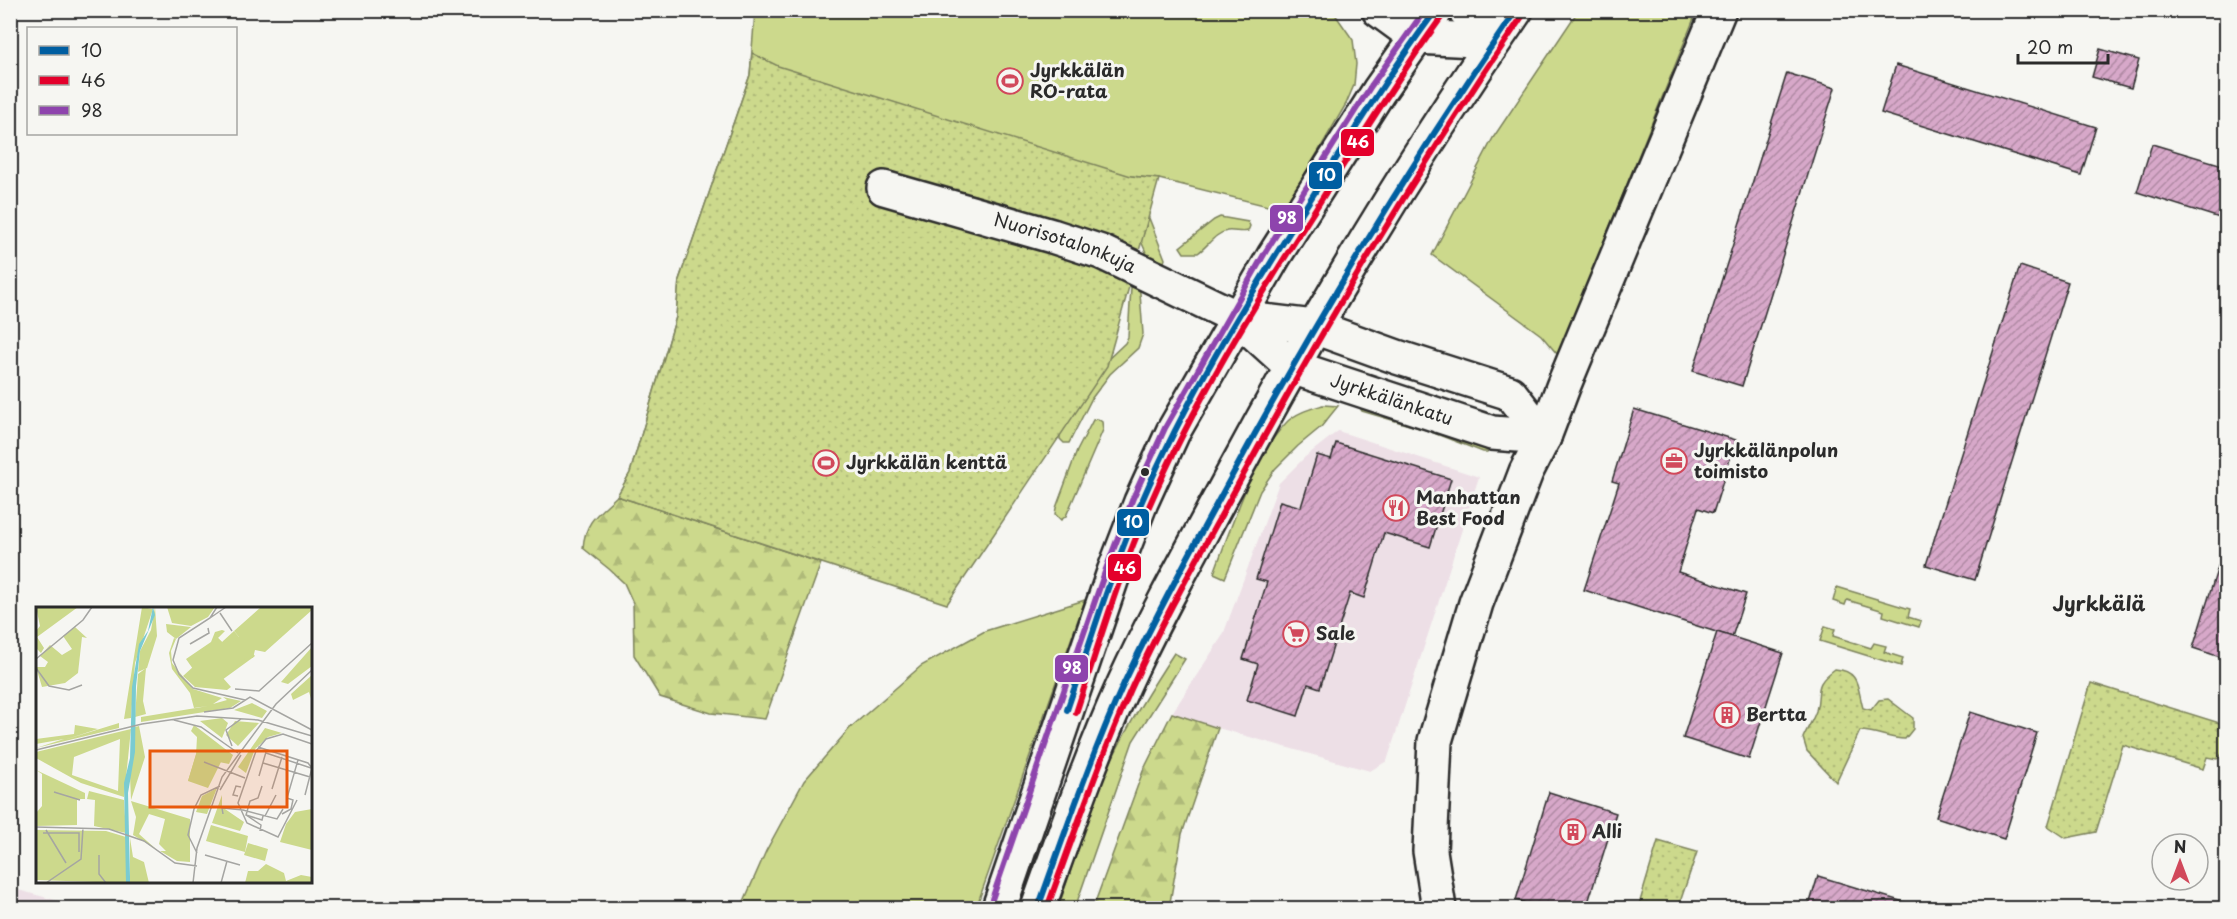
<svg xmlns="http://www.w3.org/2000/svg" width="2237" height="919" viewBox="0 0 2237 919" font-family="'Playpen Sans',sans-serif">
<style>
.built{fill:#eddfe6}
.grass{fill:#ccd98c;stroke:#7c825c;stroke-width:1.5}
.forest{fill:url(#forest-firs);stroke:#7c825c;stroke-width:1.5}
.park{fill:url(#park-dots);stroke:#7c825c;stroke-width:1.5}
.building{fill:url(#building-hatch);stroke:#2b2b2b;stroke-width:1.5}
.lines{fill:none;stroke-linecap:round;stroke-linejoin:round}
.minor-casing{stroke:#2b2b2b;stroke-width:38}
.major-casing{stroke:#2b2b2b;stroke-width:38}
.minor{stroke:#f6f6f2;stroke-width:33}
.major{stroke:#f6f6f2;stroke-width:33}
.bus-1-casing{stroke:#f6f6f2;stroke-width:10}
.bus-2-casing{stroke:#f6f6f2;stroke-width:10}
.bus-3-casing{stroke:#f6f6f2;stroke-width:10}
.bus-1{stroke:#005ea1;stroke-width:6}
.bus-2{stroke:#e4002b;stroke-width:6}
.bus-3{stroke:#8e44ad;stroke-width:6}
.bus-dot{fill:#2b2b2b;stroke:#f6f6f2;stroke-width:2}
.labels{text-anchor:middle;stroke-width:6;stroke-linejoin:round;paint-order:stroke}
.poi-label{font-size:18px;font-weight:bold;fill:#2b2b2b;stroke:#f6f6f2;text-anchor:start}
.street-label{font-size:18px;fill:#2b2b2b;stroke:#f6f6f2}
.neighbourhood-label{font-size:20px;font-weight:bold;fill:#2b2b2b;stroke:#f6f6f2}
.inset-road{fill:none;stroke:#a5a5a2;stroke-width:1.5}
.view{fill:#e8590c;fill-opacity:0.15;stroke:#e8590c;stroke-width:3}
.inset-edge{fill:none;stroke:#2b2b2b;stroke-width:3}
.line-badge{stroke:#f6f6f2;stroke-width:2}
.badge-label{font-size:16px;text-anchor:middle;font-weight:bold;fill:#fff}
</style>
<defs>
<pattern id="forest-firs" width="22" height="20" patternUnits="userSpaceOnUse" patternTransform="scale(1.5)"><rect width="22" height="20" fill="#ccd98c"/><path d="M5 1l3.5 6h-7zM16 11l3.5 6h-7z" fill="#afba79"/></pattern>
<pattern id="park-dots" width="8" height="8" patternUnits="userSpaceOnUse" patternTransform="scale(1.5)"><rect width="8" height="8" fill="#ccd98c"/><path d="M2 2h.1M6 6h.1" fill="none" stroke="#afba79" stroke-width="1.8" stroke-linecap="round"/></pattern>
<pattern id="building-hatch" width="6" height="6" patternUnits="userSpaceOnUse" patternTransform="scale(1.5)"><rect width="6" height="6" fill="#d7a8c9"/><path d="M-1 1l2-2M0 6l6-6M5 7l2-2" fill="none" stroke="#af89a3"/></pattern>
</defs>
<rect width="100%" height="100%" fill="#f6f6f2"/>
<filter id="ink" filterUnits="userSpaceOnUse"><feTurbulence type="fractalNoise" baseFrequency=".0167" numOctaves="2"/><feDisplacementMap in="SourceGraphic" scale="12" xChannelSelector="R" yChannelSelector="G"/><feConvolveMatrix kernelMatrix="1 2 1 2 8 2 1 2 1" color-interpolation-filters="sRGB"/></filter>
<g filter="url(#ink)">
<!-- built -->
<g class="built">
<polygon points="1338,431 1479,477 1387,761 1370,771 1218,728 1172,713 1223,635 1279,483 1305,457"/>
<polygon points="10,888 11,888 84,908 11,908"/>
</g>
<!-- grass -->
<g class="grass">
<polygon points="1332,10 1353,40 1356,64 1354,85 1346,104 1284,210 1159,179 1131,176 829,344 617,496 630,473 676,317 679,280 750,75 755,11"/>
<polygon points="1578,11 1697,11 1558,355 1541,335 1432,255 1493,138"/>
<path d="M1220,217L1248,222L1250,226L1248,231C1241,233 1234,230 1227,231C1215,233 1208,246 1198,253H1184L1180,247L1214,220Z"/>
<polygon points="1149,218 1165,259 1164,262 1148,257 1141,241"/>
<polygon points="1135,286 1138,287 1140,293 1143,334 1138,348 1110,374 1092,398 1069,443 1064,443 1060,439 1060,434 1105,362 1125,343 1128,337 1131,287"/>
<path d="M1323,405L1338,406L1321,427L1298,446L1275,469L1260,491L1225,578L1214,573C1231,528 1253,457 1286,423C1295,413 1310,409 1323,405Z"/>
<polygon points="1358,405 1489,449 1487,452 1483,452 1426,430 1362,411"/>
<polygon points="1098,419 1102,422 1103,430 1066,516 1061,520 1055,514 1056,508 1077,451 1093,420"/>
<polygon points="1837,587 1910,609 1908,617 1921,621 1919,627 1883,616 1884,611 1847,600 1845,605 1833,601"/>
<polygon points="1085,600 976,908 741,908 766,851 804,781 850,728 921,666 985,631"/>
<polygon points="1825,626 1835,629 1833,636 1871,648 1874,643 1886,646 1884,652 1903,658 1901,666 1820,641"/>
<path d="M1174,653L1185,659L1133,741L1075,908H1058C1076,857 1091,802 1115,753C1132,718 1153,685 1174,653Z"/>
</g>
<!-- forest -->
<g class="forest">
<path d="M617,496L821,563L765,719L711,713L660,697L634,655L633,603L624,583L609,569L583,548C585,521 598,514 617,496Z"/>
<polygon points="1172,713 1218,728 1182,834 1169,908 1093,908 1143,771"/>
</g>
<!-- park -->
<g class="park">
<polygon points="752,53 778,66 1131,176 1159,179 1107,366 947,604 617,496 630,473 676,317 679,280 750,75"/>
<path d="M1835,669C1860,671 1857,687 1863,708L1871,710L1879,700L1888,699L1913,718V729L1905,739C1889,739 1876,731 1860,731L1836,782L1807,751L1803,738C1807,729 1813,720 1816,711C1822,689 1812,686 1835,669Z"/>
<path d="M2091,683L2226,725C2227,739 2229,750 2217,759L2207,757L2203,769L2123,745L2096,832L2066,838L2048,826Z"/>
<polygon points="1658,841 1697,852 1678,908 1638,908"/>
</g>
<!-- building -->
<g class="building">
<polygon points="2100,49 2139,60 2131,88 2092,77"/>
<polygon points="1896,65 2096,127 2081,175 1881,113"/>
<polygon points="1787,73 1835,88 1742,386 1693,371"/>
<polygon points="2152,144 2226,166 2226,220 2137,192"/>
<polygon points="2020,266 2068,282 1975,580 1926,565"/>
<polygon points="1634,409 1736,440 1713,513 1698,508 1678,572 1746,594 1732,637 1584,590 1619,483 1612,481"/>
<polygon points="1336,443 1451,479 1430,547 1384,533 1364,598 1350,593 1320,688 1308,684 1298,716 1247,700 1258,664 1243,659 1267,582 1256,579 1280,501 1301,507 1317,455 1331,459"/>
<polygon points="2221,557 2226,558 2226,659 2193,648"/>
<polygon points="1717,632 1783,653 1749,759 1683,738"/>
<polygon points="1970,712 2037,733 2004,839 1936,817"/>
<polygon points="1549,792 1616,813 1586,909 1546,909 1516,900"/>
<polygon points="1818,876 1907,903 1906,909 1808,909"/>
</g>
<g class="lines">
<!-- minor casing -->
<g class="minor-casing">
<g id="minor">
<path id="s1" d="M884,188L1052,236L1101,252L1238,318L1292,367L1492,433L1544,437"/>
<polyline points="1238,318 1314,327 1397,357 1510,393 1544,437"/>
<polyline points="1439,908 1430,851 1435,741 1476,603 1526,472 1544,437 1563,387 1719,10"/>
</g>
</g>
<!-- major casing -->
<g class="major-casing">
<g id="major">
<polyline points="1379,10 1416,37 1494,41"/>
<polyline points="1465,10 1494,41"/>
<polyline points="999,908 1114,572 1141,502 1173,432 1274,256 1379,91 1436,10"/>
<path d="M1038,908C1065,833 1091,757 1124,684C1157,612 1196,543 1233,474C1319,314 1412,159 1516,10"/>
</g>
</g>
<!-- minor -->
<use href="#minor" class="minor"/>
<!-- major -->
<use href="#major" class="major"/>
<!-- bus-1 casing -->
<g class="bus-1-casing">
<g id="bus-1">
<path d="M1067,710C1091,640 1112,569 1142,501C1186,399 1244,305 1303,211C1346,143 1388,75 1436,10"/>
<path d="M1038,908C1065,833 1091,756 1124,683C1156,615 1192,549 1228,483C1316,320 1411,163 1516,10"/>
</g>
</g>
<!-- bus-2 casing -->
<g class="bus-2-casing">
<g id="bus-2">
<path d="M1076,713C1099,643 1120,572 1150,504C1194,403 1252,309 1311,216C1354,148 1396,80 1443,15"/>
<path d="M1047,908C1074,835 1099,761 1131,689C1162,621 1199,556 1235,490C1323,327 1418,168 1523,15"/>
</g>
</g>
<!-- bus-3 casing -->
<g class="bus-3-casing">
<polyline id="bus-3" points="990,905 1106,569 1133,498 1165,428 1266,251 1371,86 1425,10"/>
</g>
<!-- bus-1 -->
<use href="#bus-1" class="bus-1"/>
<!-- bus-2 -->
<use href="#bus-2" class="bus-2"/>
<!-- bus-3 -->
<use href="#bus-3" class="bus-3"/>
</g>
</g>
<!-- icons -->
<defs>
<g id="stadium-ring" transform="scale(1.35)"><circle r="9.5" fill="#f6f6f2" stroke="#d1495b" stroke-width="1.5"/><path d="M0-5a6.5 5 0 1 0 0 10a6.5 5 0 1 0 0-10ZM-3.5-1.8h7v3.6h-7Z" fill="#d1495b"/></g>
<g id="office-ring" transform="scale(1.35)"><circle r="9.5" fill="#f6f6f2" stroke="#d1495b" stroke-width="1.5"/><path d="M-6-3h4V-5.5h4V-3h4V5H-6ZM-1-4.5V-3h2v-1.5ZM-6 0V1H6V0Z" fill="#d1495b"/></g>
<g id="restaurant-ring" transform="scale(1.35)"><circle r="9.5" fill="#f6f6f2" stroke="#d1495b" stroke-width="1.5"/><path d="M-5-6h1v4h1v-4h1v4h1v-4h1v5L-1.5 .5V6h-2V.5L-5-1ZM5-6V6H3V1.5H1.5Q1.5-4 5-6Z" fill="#d1495b"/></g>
<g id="supermarket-ring" transform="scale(1.35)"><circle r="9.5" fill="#f6f6f2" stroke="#d1495b" stroke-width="1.5"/><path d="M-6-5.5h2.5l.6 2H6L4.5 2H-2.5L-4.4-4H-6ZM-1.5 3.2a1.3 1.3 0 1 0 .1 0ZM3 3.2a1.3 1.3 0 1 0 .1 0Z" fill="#d1495b"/></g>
<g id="building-ring" transform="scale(1.35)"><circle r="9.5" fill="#f6f6f2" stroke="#d1495b" stroke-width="1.5"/><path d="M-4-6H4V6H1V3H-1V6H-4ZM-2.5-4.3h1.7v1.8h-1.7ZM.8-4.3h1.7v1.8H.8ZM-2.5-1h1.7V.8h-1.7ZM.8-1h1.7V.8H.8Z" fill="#d1495b"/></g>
</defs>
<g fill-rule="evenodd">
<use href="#stadium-ring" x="1010" y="81"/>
<use href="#office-ring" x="1674" y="461"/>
<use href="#stadium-ring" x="826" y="463"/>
<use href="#restaurant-ring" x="1396" y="508"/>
<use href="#supermarket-ring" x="1296" y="634"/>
<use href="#building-ring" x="1727" y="715"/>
<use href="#building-ring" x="1573" y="832"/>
</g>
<!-- markers -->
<circle class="bus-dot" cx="1145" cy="472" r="5"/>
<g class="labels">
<!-- poi labels -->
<g class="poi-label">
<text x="1030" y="77">Jyrkkälän<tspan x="1030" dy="21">RO-rata</tspan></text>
<text x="1694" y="457">Jyrkkälänpolun<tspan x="1694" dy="21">toimisto</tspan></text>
<text x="846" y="469">Jyrkkälän kenttä</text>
<text x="1416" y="504">Manhattan<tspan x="1416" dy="21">Best Food</tspan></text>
<text x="1316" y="640">Sale</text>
<text x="1746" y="721">Bertta</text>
<text x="1592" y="838">Alli</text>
</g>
<!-- street labels -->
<g class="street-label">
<text dy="6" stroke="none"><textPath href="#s1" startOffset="189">Nuorisotalonkuja</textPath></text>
<text dy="6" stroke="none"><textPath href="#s1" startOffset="556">Jyrkkälänkatu</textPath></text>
</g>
<!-- neighbourhood labels -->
<g class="neighbourhood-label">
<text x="2099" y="611">Jyrkkälä</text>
</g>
</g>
<!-- overview -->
<g transform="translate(36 607)">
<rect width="276" height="276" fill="#f6f6f2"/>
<path d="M106,0L117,2L99,56L95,111L88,112ZM119,0L121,29L111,61L102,65L104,44L115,23ZM138,31L140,32L135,44L136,56L157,82L186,91L177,97L191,93L187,90L205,94L194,101L105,115V110L172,99L158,101L154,86L136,62L133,46ZM199,114L223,116L202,139L190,128ZM83,116V121L0,141L28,132L0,137V132L38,127L39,118L62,122L28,133ZM158,118L197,148L193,157L183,155L152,174L160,148L161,130L155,124ZM229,121L246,126L232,130L219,142L210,166L202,160ZM0,163L49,186V192H41V218L0,219V206L6,199V167ZM181,181L171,207L160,205L166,189ZM53,184L88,193L90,226L58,219L59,193L51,192ZM95,194L154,212V255L141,254L124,244H130L123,237L129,212L113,207L103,227L120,242L97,228L100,210ZM0,223L70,224L90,230V276L0,273ZM212,236L232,242L229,254L208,248Z" fill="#ccd98c"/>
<path d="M131,0H179L172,10L155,19L136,16ZM39,20L51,31L46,30L42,66L29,76L6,80L0,60H9L12,55L4,49L14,38L26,48L36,42L27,29ZM186,23L189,24L182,31L186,35L198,24L219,49L186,73L157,62L150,52L175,35L179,25ZM110,61L107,94L110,107L99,110L102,67ZM276,68V95L273,85L257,93L255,87ZM216,96L231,104L226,111L198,103ZM186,111L192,116L186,131L164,114ZM206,116L219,118L199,134L198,123ZM103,119L109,150L95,193L94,169L99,120ZM95,122L88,190L45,176L0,151V145ZM84,132L82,184L36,168L38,150ZM186,188V200L208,215L204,224L176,216ZM276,202V243L244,235L250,217L259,205ZM175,218L212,229L209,245L170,234ZM94,231L97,250L108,255L113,276H94ZM230,257L248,266L250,274L265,268L276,270V276H209L212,264H222Z" fill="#ccd98c" fill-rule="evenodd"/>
<path d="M0,0H42L1,30L8,41L5,46L0,41V24L4,19ZM225,0H276V3L229,45L219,43L217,51L211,50L187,71L195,80L191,83L159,80L147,69L158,59L160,50L182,31L191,40L203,30L198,24ZM130,17L155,20L140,32L131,25ZM276,40V59L252,77L245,75ZM160,147L185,155L172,181L152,174Z" fill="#ccd98c"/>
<path d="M117,0L119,8L104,44L100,79L99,145L92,186L94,270V276H90L88,176L94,151L96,80L103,37L112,24Z" fill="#7acbd1"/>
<path class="inset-road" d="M181,0L174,11L143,31L137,53L143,67L157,81L209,93M184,6L196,24M174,11L190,0M154,37L173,26L172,21M0,52L47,13L56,0M0,61L13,79L33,83L46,78M199,82L223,84L276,36M168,105L197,101L214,90L276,123M138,113L165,120L202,146M196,139L190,123L205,112M222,140L272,156L276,161L269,188M0,143L106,117L161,109L222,113L276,129M230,146L275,161M168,155L209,171M227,156L274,170M223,169L230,145M226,179L222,191L214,194L210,208L226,213L227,209M236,182L246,150M184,183L205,148M18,185L44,193M202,189L197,188L200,179L205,180M261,193L242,230L211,216L202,196L220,144L230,132L247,127L276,137M187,207L186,201L207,203L241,212L247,202M246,207L255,202L257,193L251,191L262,153M210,208L225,218L224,224M229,209L240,188M0,220L73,222L108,234L139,256L161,259M10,223L30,256M7,226H43V245M161,246L152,228L158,202L165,188L184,179M63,248V267L70,276M169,248L204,258M10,276L45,252L47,221M157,276L161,241L186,170L240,97L276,63M185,276L191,254"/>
<path class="view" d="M114,144H251V200H114Z"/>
<rect width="276" height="276" class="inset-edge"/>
</g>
<g class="line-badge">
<rect x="1340" y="128" width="35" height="29" rx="6" fill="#e4002b"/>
<rect x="1308" y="161" width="35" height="29" rx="6" fill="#005ea1"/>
<rect x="1269" y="204" width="35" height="29" rx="6" fill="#8e44ad"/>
<rect x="1116" y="508" width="34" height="29" rx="6" fill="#005ea1"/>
<rect x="1107" y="553" width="35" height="29" rx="6" fill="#e4002b"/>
<rect x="1054" y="654" width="35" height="29" rx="6" fill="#8e44ad"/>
</g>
<g class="badge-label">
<text x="1358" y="148">46</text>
<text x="1326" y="181">10</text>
<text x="1287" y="224">98</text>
<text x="1133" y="528">10</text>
<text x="1125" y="574">46</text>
<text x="1072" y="674">98</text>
</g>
<!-- margin -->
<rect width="2237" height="919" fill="none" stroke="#f6f6f2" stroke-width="36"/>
<rect x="18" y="18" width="2201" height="883" fill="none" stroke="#2b2b2b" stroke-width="2" filter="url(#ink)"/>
<!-- legend -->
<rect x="27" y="27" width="210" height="108" fill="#f6f6f2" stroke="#a5a5a2" stroke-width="1.5"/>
<rect x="39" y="46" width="30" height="9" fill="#005ea1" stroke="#a5a5a2" stroke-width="1.5"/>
<text x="81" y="57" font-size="18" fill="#2b2b2b">10</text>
<rect x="39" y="76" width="30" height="9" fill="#e4002b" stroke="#a5a5a2" stroke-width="1.5"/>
<text x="81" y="87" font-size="18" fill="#2b2b2b">46</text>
<rect x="39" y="106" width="30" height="9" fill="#8e44ad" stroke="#a5a5a2" stroke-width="1.5"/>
<text x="81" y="117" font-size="18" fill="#2b2b2b">98</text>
<!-- north arrow -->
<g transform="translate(2180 862)"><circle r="28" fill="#f6f6f2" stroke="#a5a5a2" stroke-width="1.5"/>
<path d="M0-4.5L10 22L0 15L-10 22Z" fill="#d1495b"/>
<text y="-9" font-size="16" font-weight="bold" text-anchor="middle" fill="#2b2b2b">N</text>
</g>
<!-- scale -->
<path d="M2018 54v9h90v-9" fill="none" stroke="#2b2b2b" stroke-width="3"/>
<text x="2027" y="54" font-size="18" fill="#2b2b2b" stroke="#f6f6f2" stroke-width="4.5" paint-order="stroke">20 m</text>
</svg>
